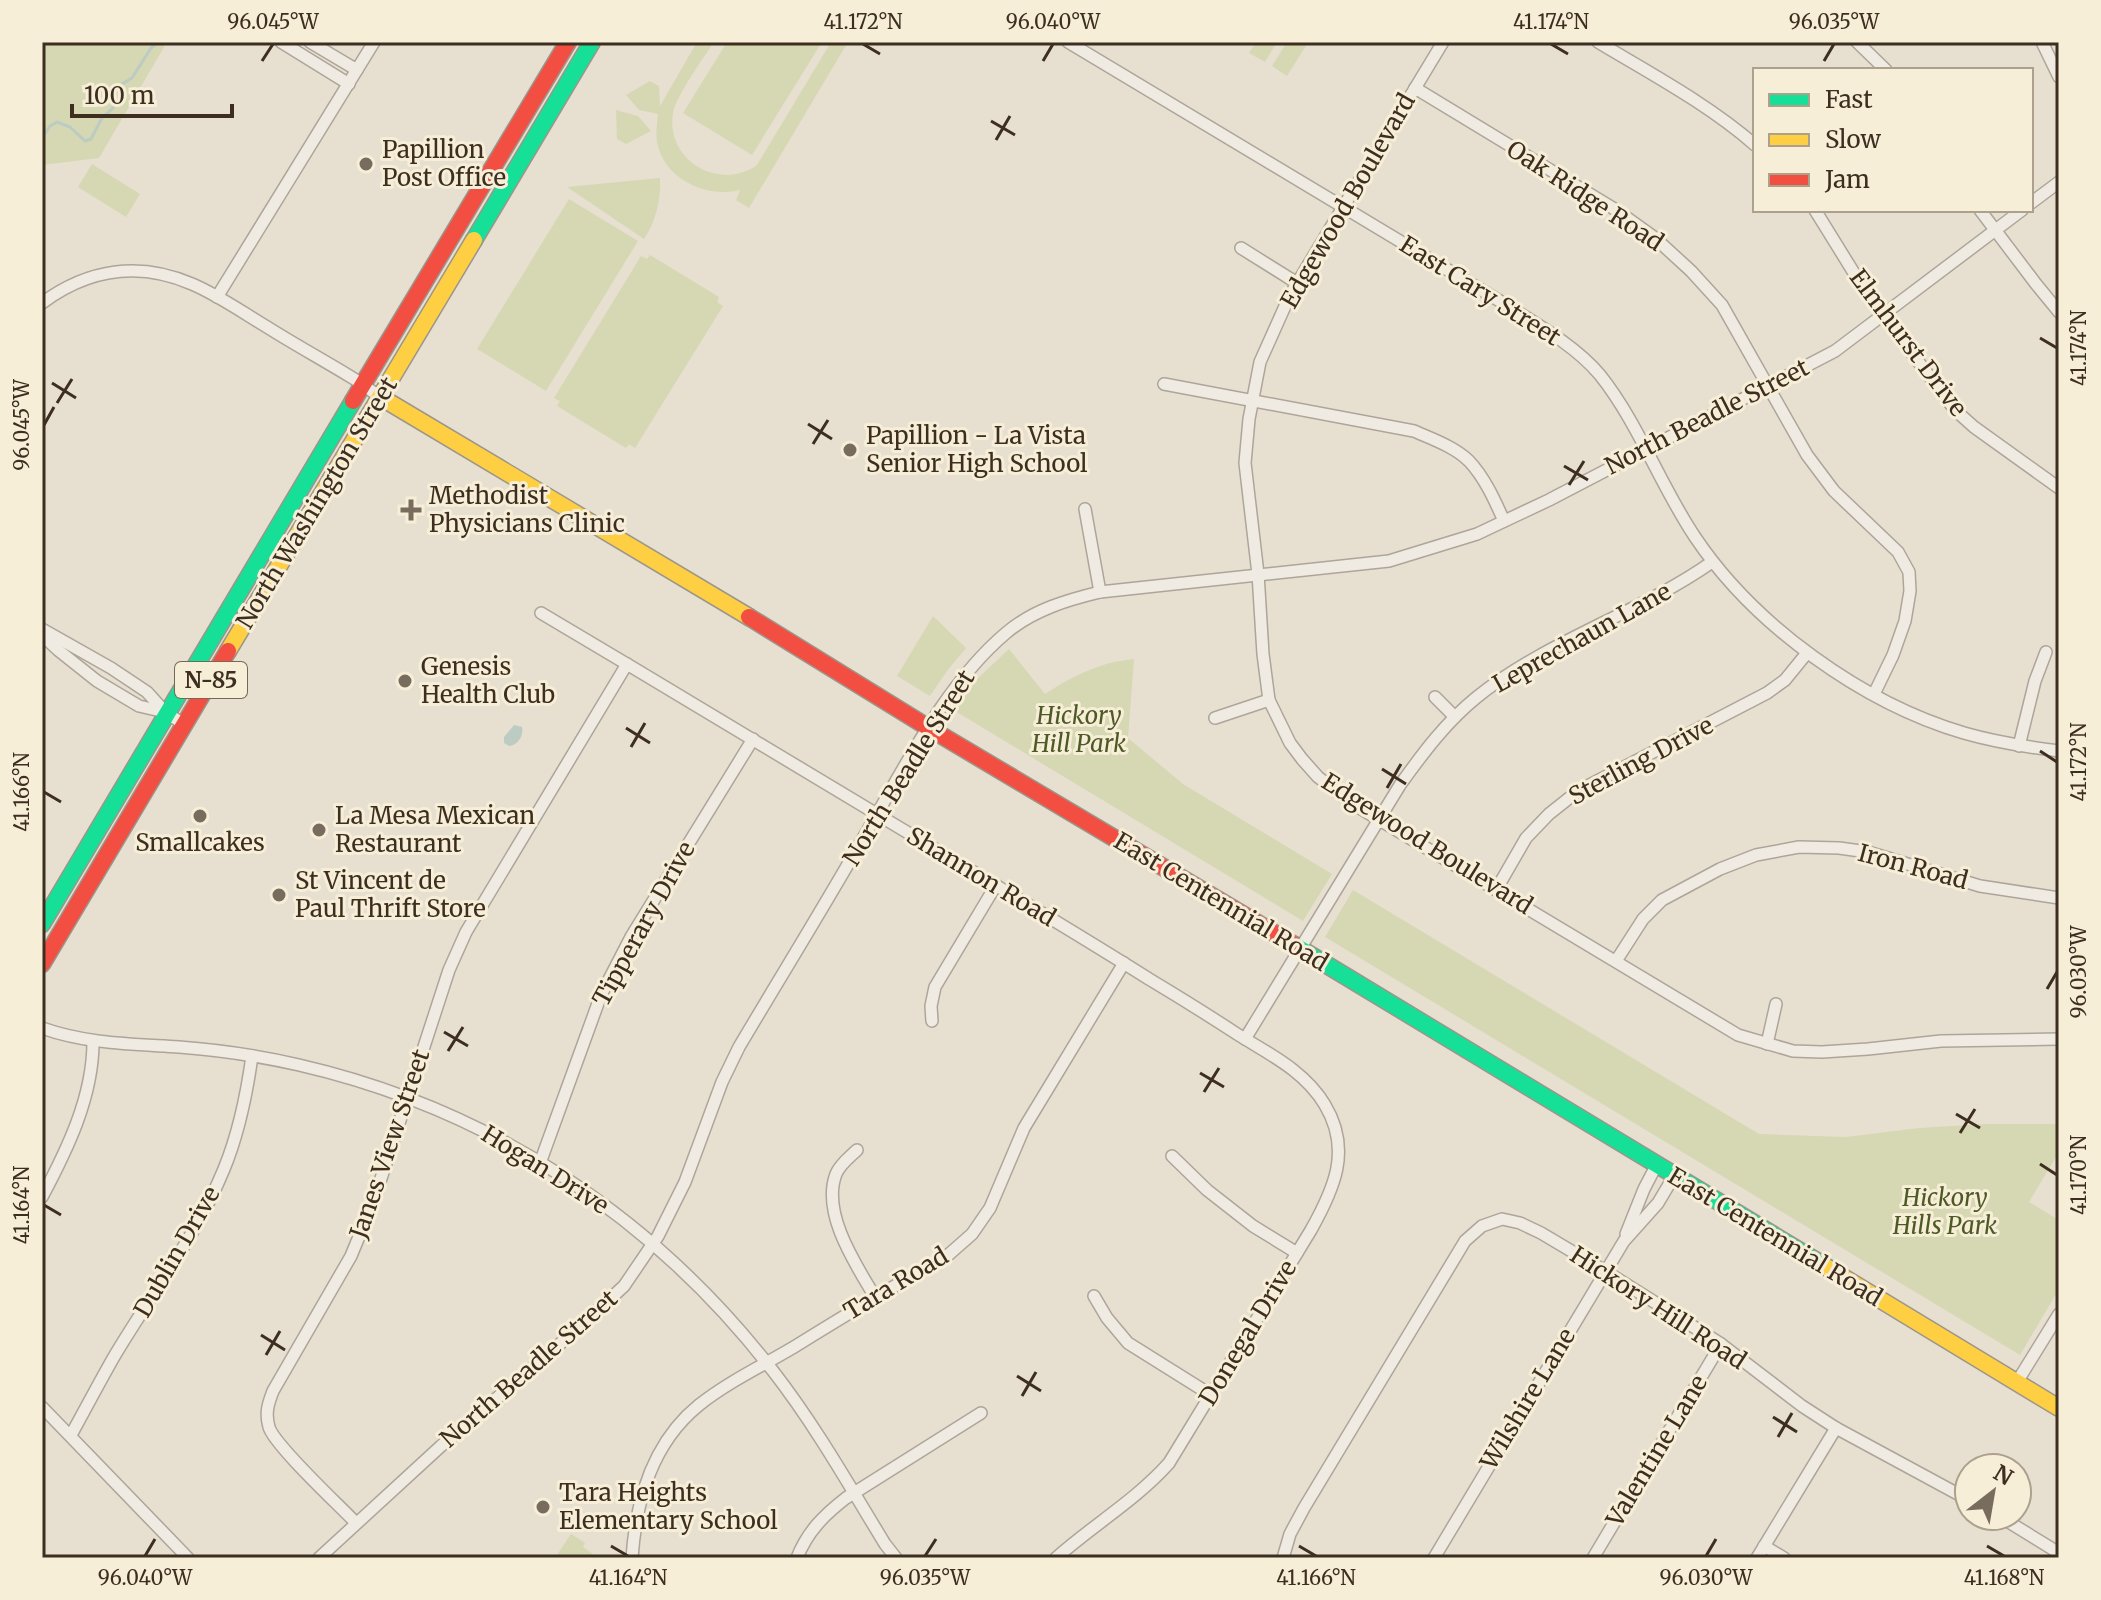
<svg xmlns="http://www.w3.org/2000/svg" width="2101" height="1600" viewBox="0 0 2101 1600" font-family="Merriweather,serif">
<style>
.green{fill:#d6d7b3}
.water{fill:#bcccc2}
.lines{fill:none;stroke-linecap:round;stroke-linejoin:round}
.stream{stroke:#bcccc2;stroke-width:3}
.street-casing{stroke:#ada599;stroke-width:14}
.fast-casing{stroke:#9c958a;stroke-width:19}
.slow-casing{stroke:#9c958a;stroke-width:19}
.jam-casing{stroke:#9c958a;stroke-width:19}
.street{stroke:#efebe3;stroke-width:11}
.fast{stroke:#16e098;stroke-width:16}
.slow{stroke:#ffcf43;stroke-width:16}
.jam{stroke:#f24e42;stroke-width:16}
.ticks{fill:none;stroke:#3d2e20;stroke-width:3}
.poi-dot{fill:#786c5e;stroke:#f7eed8;stroke-width:3}
.labels{text-anchor:middle;stroke-width:6;stroke-linejoin:round;paint-order:stroke}
.shield{fill:#f7eed8;stroke:#756857;stroke-width:2}
.shield-label{font-size:22px;font-weight:bold;fill:#3d2e20}
.poi-label{font-size:24px;fill:#3d2e20;stroke:#f7eed8;text-anchor:start}
.street-label{font-size:24px;fill:#3d2e20;stroke:#f7eed8}
.park-label{font-size:24px;font-style:italic;fill:#4d5a26;stroke:#f7eed8}
.neatline{fill:none;stroke:#3d2e20;stroke-width:3}
.ticks-label{font-size:20px;text-anchor:middle;fill:#3d2e20}
</style>
<rect width="100%" height="100%" fill="#e7e0d1"/>
<!-- green -->
<g class="green">
<polygon points="42,42 167,42 99,158 42,165"/>
<path d="M697,42H714C704,57 675,98 673,113C665,160 719,192 757,165L831,42H848L749,208L736,200L740,190C708,198 667,181 658,146C655,135 657,125 658,114L639,110L626,95L650,81L659,86L660,106Z"/>
<polygon points="727,42 822,42 752,155 683,113"/>
<polygon points="1256,42 1277,42 1265,62 1249,53"/>
<polygon points="1287,42 1307,44 1287,76 1272,66"/>
<polygon points="616,110 638,116 651,131 626,144 617,139"/>
<polygon points="92,164 140,194 126,217 78,187"/>
<path d="M660,178C661,200 656,221 644,239L567,187Z"/>
<polygon points="569,199 638,241 546,391 477,349"/>
<polygon points="650,255 719,297 717,302 723,306 635,448 629,444 626,448 557,406 560,401 554,398 641,256 647,259"/>
<polygon points="933,616 966,648 947,671 930,696 897,676"/>
<path d="M1009,649L1045,694C1073,676 1100,662 1134,659L1128,738L1183,784L1332,874L1303,921L955,711L978,678Z"/>
<polygon points="1353,890 1759,1134 1846,1137 1919,1128 1985,1124 2059,1124 2059,1152 2029,1202 2059,1220 2059,1289 2020,1355 1325,937"/>
<polygon points="571,1534 585,1543 583,1547 598,1558 555,1558"/>
</g>
<!-- water -->
<path class="water" d="M514,725L522,727C524,736 518,745 509,746L504,743V737Z"/>
<g class="lines">
<!-- stream -->
<g class="stream">
<polyline points="42,138 50,126 57,122 70,127 85,141 91,139 102,118 113,108 115,94 119,86 132,78 151,48 158,42"/>
<polyline points="42,143 42,155"/>
</g>
<!-- street casing -->
<g class="street-casing">
<g id="street">
<polyline points="281,42 349,84"/>
<polyline points="310,42 357,70"/>
<path d="M1068,42L1503,303C1535,323 1576,346 1600,375C1639,424 1660,485 1695,537C1754,625 1862,703 1964,733C1995,742 2027,747 2059,751"/>
<polyline points="1443,42 1290,295 1260,362 1249,419 1245,463 1258,574 1263,654 1269,700 1290,743 1302,759 1318,777 1353,804 1738,1035 1793,1051 1822,1052 1868,1049 1941,1041 2059,1039"/>
<path d="M1598,42C1651,74 1708,104 1755,145"/>
<polyline points="1857,42 1886,70"/>
<polyline points="2042,42 2059,77"/>
<polyline points="1415,88 1616,210 1655,238 1691,271 1722,305 1807,455 1834,491 1898,552 1909,572 1910,591 1905,621 1893,655 1874,694"/>
<polyline points="2031,203 2059,182"/>
<polyline points="1815,210 1867,294 1955,410 1974,427 2059,488"/>
<polyline points="1980,210 2036,284 2059,312"/>
<polyline points="1241,248 1297,283"/>
<polyline points="217,297 374,42"/>
<path d="M42,303C88,269 139,261 192,284C218,295 242,312 267,327C294,344 323,360 351,377C361,383 371,391 382,398"/>
<path d="M1164,384L1414,431C1432,439 1455,447 1469,461C1485,478 1495,501 1504,521"/>
<polyline points="1085,509 1100,592"/>
<path d="M541,613C656,681 770,750 885,819C973,872 1062,924 1149,979C1179,997 1208,1015 1237,1034C1269,1054 1305,1071 1325,1105C1352,1150 1334,1189 1311,1230L1169,1463C1136,1500 1093,1525 1056,1558"/>
<polyline points="42,629 111,668 147,692 166,713 184,724"/>
<polyline points="42,635 58,650 97,681 139,706 165,712"/>
<polyline points="1435,697 1455,717"/>
<polyline points="1215,718 1269,700"/>
<polyline points="2019,746 2035,681 2046,652"/>
<polyline points="1496,890 1526,838 1549,814 1578,791 1767,693 1785,680 1807,653"/>
<polyline points="1616,961 1643,919 1662,900 1720,869 1756,855 1799,847 1839,848 1868,852 1980,886 2059,898"/>
<polyline points="932,1021 931,1006 935,987 996,885"/>
<path d="M42,1028C87,1044 132,1044 179,1047C219,1050 260,1056 299,1065C490,1109 653,1216 773,1371C815,1425 849,1485 885,1544L896,1558"/>
<path d="M1245,1039L1400,785C1423,753 1446,722 1477,697C1548,640 1638,614 1712,562"/>
<polyline points="1767,1044 1776,1004"/>
<path d="M857,1150C850,1157 840,1164 836,1174C821,1213 856,1265 875,1297"/>
<polyline points="1172,1156 1207,1190 1253,1226 1297,1253"/>
<polyline points="540,1163 601,995 631,937 753,739"/>
<path d="M42,1197C67,1150 93,1097 93,1042"/>
<polyline points="1626,1234 1644,1189 1656,1166"/>
<polyline points="1094,1296 1107,1318 1128,1343 1211,1395"/>
<polyline points="2017,1382 2059,1314"/>
<polyline points="42,1407 188,1558"/>
<path d="M71,1435C86,1408 100,1381 115,1355C152,1293 197,1235 224,1169C238,1135 247,1092 252,1056"/>
<polyline points="1999,1516 2059,1553"/>
<path d="M356,1523C340,1506 274,1445 269,1427C265,1413 268,1404 273,1391L351,1256L374,1200L449,970L466,932L627,664"/>
<polyline points="1764,1546 1784,1558"/>
<path d="M319,1558L441,1446L583,1324L624,1286L658,1236L685,1182L722,1082L739,1047C784,971 830,897 873,821C910,757 949,681 1006,633C1033,610 1067,600 1100,592L1389,561L1477,534L1549,500L1835,351L2022,210"/>
<path d="M632,1558C636,1500 652,1443 699,1405C728,1382 762,1366 794,1347C844,1316 895,1285 947,1256L972,1234L990,1208L1024,1128L1124,963"/>
<path d="M797,1558C807,1532 824,1515 846,1498L981,1413"/>
<polyline points="1283,1558 1290,1534 1304,1508 1465,1241 1482,1226 1502,1219 1520,1223 1541,1233 1605,1271 1721,1344 1802,1406 1836,1428 1969,1500"/>
<polyline points="1434,1558 1624,1241 1658,1203 1674,1176"/>
<polyline points="1593,1558 1721,1344"/>
<polyline points="1757,1558 1836,1428"/>
</g>
</g>
<!-- fast casing -->
<g class="fast-casing">
<g id="fast">
<polyline points="474,240 592,42"/>
<polyline points="42,924 353,401"/>
<polyline points="1294,945 1828,1268"/>
</g>
</g>
<!-- slow casing -->
<g class="slow-casing">
<g id="slow">
<polyline points="382,398 749,617"/>
<polyline points="228,651 474,240"/>
<polyline points="1828,1268 2059,1408"/>
</g>
</g>
<!-- jam casing -->
<g class="jam-casing">
<g id="jam">
<polyline points="353,401 568,42"/>
<polyline points="749,617 929,728 1294,945"/>
<polyline points="42,964 228,651"/>
</g>
</g>
<!-- street -->
<use href="#street" class="street"/>
<!-- fast -->
<use href="#fast" class="fast"/>
<!-- slow -->
<use href="#slow" class="slow"/>
<!-- jam -->
<use href="#jam" class="jam"/>
</g>
<!-- ticks -->
<path class="ticks" d="M863,44L880,54M1551,44L1568,54M262,61L273,44M1043,61L1053,44M1824,61L1834,44M991,121L1015,135M996,140L1010,116M2040,338L2057,348M52,383L76,398M57,403L72,379M808,424L832,439M44,425L54,407M813,444L828,420M1564,466L1588,480M1569,485L1584,461M626,728L650,743M631,747L645,723M2040,751L2057,762M1382,769L1406,784M1387,788L1401,764M44,792L61,802M2047,989L2057,972M444,1032L468,1046M448,1051L463,1027M1200,1073L1224,1087M1204,1092L1219,1068M1956,1114L1980,1128M1960,1133L1975,1109M2040,1164L2057,1175M44,1205L61,1215M261,1335L285,1350M266,1355L280,1331M1017,1376L1041,1391M1022,1396L1036,1372M1773,1417L1797,1432M1778,1437L1792,1413M611,1546L628,1556M1299,1546L1316,1556M1987,1546L2004,1556M145,1556L155,1539M925,1556L936,1539M1706,1556L1716,1539"/>
<!-- markers -->
<g class="poi-dot">
<circle cx="366" cy="164" r="8"/>
<circle cx="850" cy="450" r="8"/>
<path d="M407 498h8v8h8v8h-8v8h-8v-8h-8v-8h8z"/>
<circle cx="405" cy="681" r="8"/>
<circle cx="200" cy="816" r="8"/>
<circle cx="319" cy="830" r="8"/>
<circle cx="279" cy="895" r="8"/>
<circle cx="543" cy="1507" r="8"/>
</g>
<g class="labels">
<!-- shield labels -->
<rect class="shield" x="175" y="662" width="72" height="36" rx="6"/>
<g class="shield-label">
<text x="211" y="688">N-85</text>
</g>
<!-- poi labels -->
<g class="poi-label">
<text x="382" y="158">Papillion<tspan x="382" dy="28">Post Office</tspan></text>
<text x="866" y="444">Papillion - La Vista<tspan x="866" dy="28">Senior High School</tspan></text>
<text x="429" y="504">Methodist<tspan x="429" dy="28">Physicians Clinic</tspan></text>
<text x="421" y="675">Genesis<tspan x="421" dy="28">Health Club</tspan></text>
<text x="335" y="824">La Mesa Mexican<tspan x="335" dy="28">Restaurant</tspan></text>
<text x="200" y="851" text-anchor="middle">Smallcakes</text>
<text x="295" y="889">St Vincent de<tspan x="295" dy="28">Paul Thrift Store</tspan></text>
<text x="559" y="1501">Tara Heights<tspan x="559" dy="28">Elementary School</tspan></text>
</g>
<!-- street labels -->
<g class="street-label">
<text transform="translate(1585 196) rotate(33)" y="8">Oak Ridge Road</text>
<text transform="translate(1348 201) rotate(-60)" y="8">Edgewood Boulevard</text>
<text transform="translate(1480 291) rotate(32)" y="8">East Cary Street</text>
<text transform="translate(1908 343) rotate(53)" y="8">Elmhurst Drive</text>
<text transform="translate(1707 417) rotate(-27)" y="8">North Beadle Street</text>
<text transform="translate(317 503) rotate(-59)" y="8">North Washington Street</text>
<text transform="translate(1582 638) rotate(-29)" y="8">Leprechaun Lane</text>
<text transform="translate(1641 761) rotate(-28)" y="8">Sterling Drive</text>
<text transform="translate(909 768) rotate(-58)" y="8">North Beadle Street</text>
<text transform="translate(1427 844) rotate(32)" y="8">Edgewood Boulevard</text>
<text transform="translate(1913 867) rotate(15)" y="8">Iron Road</text>
<text transform="translate(981 877) rotate(31)" y="8">Shannon Road</text>
<text transform="translate(1221 902) rotate(31)" y="8">East Centennial Road</text>
<text transform="translate(644 924) rotate(-61)" y="8">Tipperary Drive</text>
<text transform="translate(390 1144) rotate(-71)" y="8">Janes View Street</text>
<text transform="translate(545 1170) rotate(32)" y="8">Hogan Drive</text>
<text transform="translate(1775 1237) rotate(31)" y="8">East Centennial Road</text>
<text transform="translate(177 1252) rotate(-60)" y="8">Dublin Drive</text>
<text transform="translate(896 1284) rotate(-31)" y="8">Tara Road</text>
<text transform="translate(1658 1308) rotate(33)" y="8">Hickory Hill Road</text>
<text transform="translate(1248 1333) rotate(-59)" y="8">Donegal Drive</text>
<text transform="translate(529 1369) rotate(-41)" y="8">North Beadle Street</text>
<text transform="translate(1528 1399) rotate(-59)" y="8">Wilshire Lane</text>
<text transform="translate(1657 1451) rotate(-59)" y="8">Valentine Lane</text>
</g>
<!-- park labels -->
<g class="park-label">
<text x="1079" y="724">Hickory<tspan x="1079" dy="28">Hill Park</tspan></text>
<text x="1945" y="1206">Hickory<tspan x="1945" dy="28">Hills Park</tspan></text>
</g>
</g>
<!-- border -->
<rect width="2101" height="1600" fill="none" stroke="#f7eed8" stroke-width="88"/>
<!-- legend -->
<rect x="1753" y="68" width="280" height="144" fill="#f7eed8" stroke="#ada18e" stroke-width="2"/>
<rect x="1769" y="94" width="40" height="12" fill="#16e098" stroke="#ada18e" stroke-width="2"/>
<text x="1825" y="108" font-size="24" fill="#3d2e20">Fast</text>
<rect x="1769" y="134" width="40" height="12" fill="#ffcf43" stroke="#ada18e" stroke-width="2"/>
<text x="1825" y="148" font-size="24" fill="#3d2e20">Slow</text>
<rect x="1769" y="174" width="40" height="12" fill="#f24e42" stroke="#ada18e" stroke-width="2"/>
<text x="1825" y="188" font-size="24" fill="#3d2e20">Jam</text>
<!-- north arrow -->
<g transform="translate(1993 1492) rotate(31)"><circle r="38" fill="#f7eed8" stroke="#ada18e" stroke-width="2"/>
<path d="M0-6L14 30L0 20L-14 30Z" fill="#786c5e"/>
<text y="-12" font-size="22" font-weight="bold" text-anchor="middle" fill="#3d2e20">N</text>
</g>
<!-- scale -->
<path d="M72 104v12h160v-12" fill="none" stroke="#3d2e20" stroke-width="4"/>
<text x="84" y="104" font-size="24" fill="#3d2e20" stroke="#f7eed8" stroke-width="6" paint-order="stroke">100 m</text>
<rect x="44" y="44" width="2013" height="1512" class="neatline"/>
<g class="ticks-label">
<text x="273" y="29">96.045°W</text>
<text x="863" y="29">41.172°N</text>
<text x="1053" y="29">96.040°W</text>
<text x="1551" y="29">41.174°N</text>
<text x="1834" y="29">96.035°W</text>
<text transform="translate(2079 348) rotate(-90)" y="7">41.174°N</text>
<text transform="translate(22 425) rotate(-90)" y="7">96.045°W</text>
<text transform="translate(2079 762) rotate(-90)" y="7">41.172°N</text>
<text transform="translate(22 792) rotate(-90)" y="7">41.166°N</text>
<text transform="translate(2079 972) rotate(-90)" y="7">96.030°W</text>
<text transform="translate(2079 1175) rotate(-90)" y="7">41.170°N</text>
<text transform="translate(22 1205) rotate(-90)" y="7">41.164°N</text>
<text x="145" y="1585">96.040°W</text>
<text x="628" y="1585">41.164°N</text>
<text x="925" y="1585">96.035°W</text>
<text x="1316" y="1585">41.166°N</text>
<text x="1706" y="1585">96.030°W</text>
<text x="2004" y="1585">41.168°N</text>
</g>
</svg>
